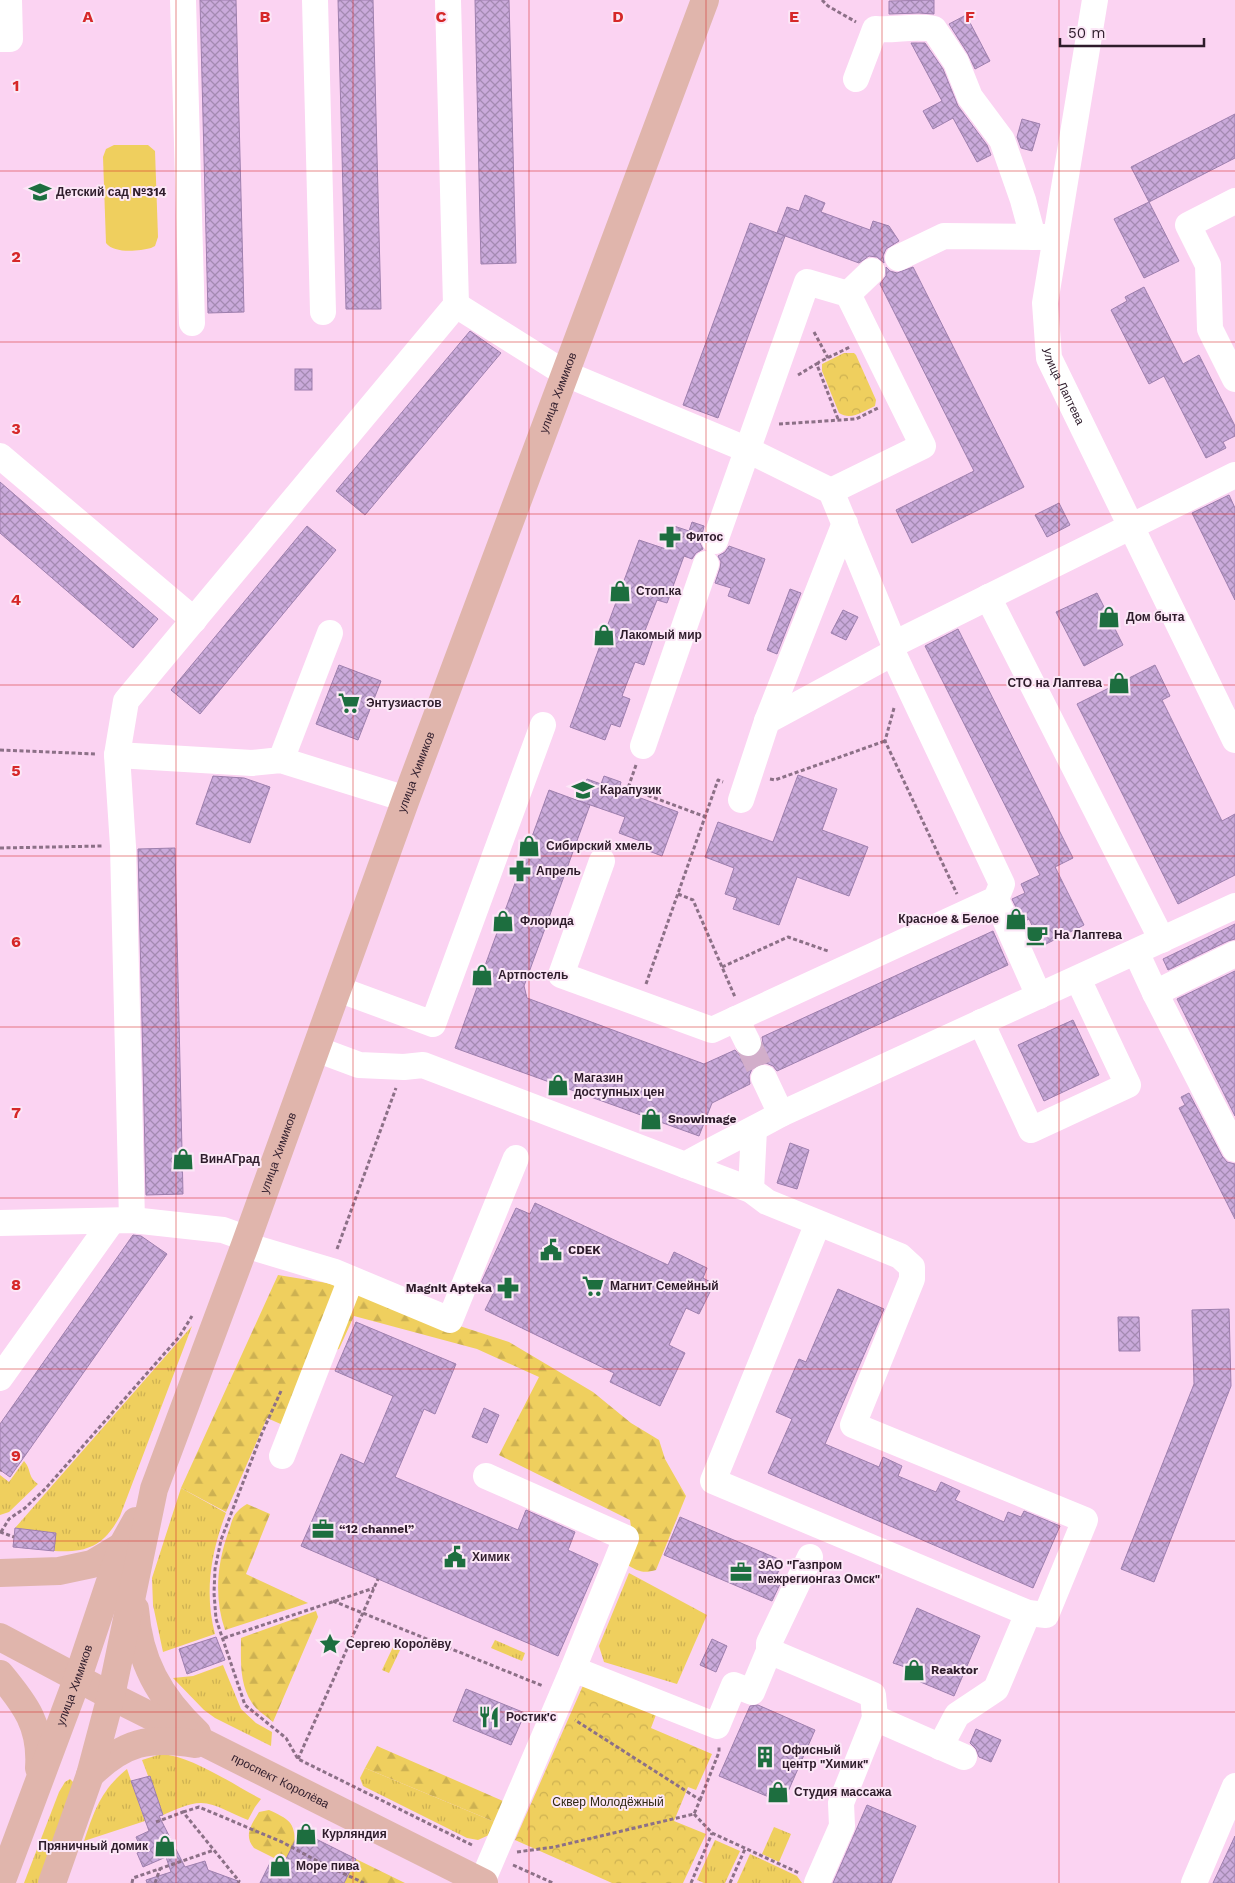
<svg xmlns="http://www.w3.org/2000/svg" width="1235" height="1883" viewBox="0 0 1235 1883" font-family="'Work Sans',sans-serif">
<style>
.grass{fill:url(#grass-tufts)}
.forest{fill:url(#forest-firs)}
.park{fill:url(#park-crowns)}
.pitch{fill:#efcf5e}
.building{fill:url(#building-cross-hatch);stroke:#9e7fae}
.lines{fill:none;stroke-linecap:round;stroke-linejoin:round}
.minor-tunnel{stroke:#d2aeca;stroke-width:26;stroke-dasharray:26 13;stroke-linecap:butt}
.path{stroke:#8c7087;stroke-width:3;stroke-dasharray:4 2.5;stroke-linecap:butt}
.minor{stroke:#fff;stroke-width:26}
.major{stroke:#e0b5ac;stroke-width:28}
.grid{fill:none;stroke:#d62828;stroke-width:1;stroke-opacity:0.55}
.labels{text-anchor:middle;stroke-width:4;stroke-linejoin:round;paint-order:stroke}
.poi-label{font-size:12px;font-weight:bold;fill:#2e1c2b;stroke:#fce7f7;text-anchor:start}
.street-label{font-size:12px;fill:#2e1c2b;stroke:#fce7f7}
.park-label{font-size:12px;fill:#2f2915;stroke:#fce7f7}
.grid-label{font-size:16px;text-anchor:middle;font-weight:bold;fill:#d62828;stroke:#fce7f7;stroke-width:4;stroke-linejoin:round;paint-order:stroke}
</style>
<defs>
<pattern id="grass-tufts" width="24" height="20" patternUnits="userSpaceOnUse" patternTransform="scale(1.25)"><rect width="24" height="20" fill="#efcf5e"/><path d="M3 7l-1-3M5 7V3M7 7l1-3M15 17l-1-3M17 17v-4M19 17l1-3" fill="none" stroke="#cdb152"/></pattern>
<pattern id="forest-firs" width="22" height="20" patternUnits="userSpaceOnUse" patternTransform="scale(1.25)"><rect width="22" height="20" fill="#efcf5e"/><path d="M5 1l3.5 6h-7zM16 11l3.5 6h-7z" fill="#cdb152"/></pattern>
<pattern id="park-crowns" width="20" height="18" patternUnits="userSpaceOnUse" patternTransform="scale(1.25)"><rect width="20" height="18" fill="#efcf5e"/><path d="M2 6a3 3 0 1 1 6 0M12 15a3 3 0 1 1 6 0" fill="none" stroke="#cdb152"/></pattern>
<pattern id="building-cross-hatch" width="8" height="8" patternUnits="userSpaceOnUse" patternTransform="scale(1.25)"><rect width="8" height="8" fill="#caaadb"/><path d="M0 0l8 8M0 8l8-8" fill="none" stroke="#a48ab2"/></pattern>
</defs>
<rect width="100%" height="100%" fill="#fbd3f2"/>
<!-- grass -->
<g class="grass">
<path d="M192,1326L120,1516C104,1546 87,1553 54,1551L56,1533L15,1528Z"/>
<path d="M24,1461C32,1470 27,1476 38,1484L9,1512L0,1515V1475L9,1482Z"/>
<path d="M181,1488L226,1513C211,1552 204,1593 215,1634L163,1652L153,1605L152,1578Z"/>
<polygon points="629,1573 707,1615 677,1684 604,1662 599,1646"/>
<polygon points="495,1640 525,1653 522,1661 491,1648"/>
<polygon points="393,1647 400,1650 389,1673 382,1670"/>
<polygon points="223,1665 241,1709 256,1723 272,1732 271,1746 215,1718 204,1710 173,1678 193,1676"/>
<path d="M161,1754C192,1756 234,1785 261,1799L255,1807L248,1820C234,1815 216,1803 201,1803C188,1803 175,1810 163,1815L142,1760Z"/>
<polygon points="365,1768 495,1822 489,1835 478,1840 467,1838 363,1786 360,1778"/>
<path d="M127,1769L145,1821L84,1841C94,1811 101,1790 127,1769Z"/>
<polygon points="70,1779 74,1783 40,1883 24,1883 59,1792 65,1782"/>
<polygon points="774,1827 791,1834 779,1862 762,1854"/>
<polygon points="715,1840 740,1851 725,1883 704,1883 697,1880"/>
<polygon points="750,1854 797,1876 802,1883 737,1883"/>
</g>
<!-- forest -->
<g class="forest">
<path d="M278,1275L327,1283L509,1342L593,1392L631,1423L659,1440L665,1459L686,1496L656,1570C643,1574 637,1571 626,1564L633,1540L630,1520L499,1455L539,1377L477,1349L354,1316L339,1349L321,1355L292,1429L267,1418L226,1512L181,1488Z"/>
<path d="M247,1504L270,1514L246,1574L308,1603L225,1630C214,1598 217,1564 228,1533C231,1526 232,1516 238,1511C240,1508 244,1506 247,1504Z"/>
<path d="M316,1611L318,1617L273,1722C266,1716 256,1710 252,1703C239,1683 241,1660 241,1638Z"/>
<polygon points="377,1746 503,1801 495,1822 365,1768"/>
<path d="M269,1810C288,1819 295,1821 295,1844L350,1871L356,1859L405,1883H324L254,1848C243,1835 252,1824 259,1812Z"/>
</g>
<!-- park -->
<g class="park">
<path d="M844,353H854L856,355L876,400L875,406C864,411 851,421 839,413L822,371V364Z"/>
<polygon points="585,1681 657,1712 651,1728 712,1754 696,1790 688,1787 674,1821 706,1834 683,1883 612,1883 515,1840"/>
</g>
<!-- pitch -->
<path class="pitch" d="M114,145H148L155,151L158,237L155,246L151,248C139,251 114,254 106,243L103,157L106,149Z"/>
<!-- building -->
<g class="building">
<polygon points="200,0 236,0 244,312 208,313"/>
<polygon points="338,0 373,0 381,309 346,309"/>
<polygon points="475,0 509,0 516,263 481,264"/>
<polygon points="934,0 934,14 919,13 889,14 889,1"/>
<polygon points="966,15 990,61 975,69 968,54 949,24"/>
<polygon points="911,43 925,43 943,69 958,106 987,145 991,155 977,162 953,118 933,129 923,111 942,101"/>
<polygon points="1235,114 1235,158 1149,202 1131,167"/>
<polygon points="1022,119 1040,124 1032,151 1021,148 1017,137"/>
<polygon points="805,195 825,203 821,212 870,230 873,221 889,226 899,241 886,249 883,256 884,263 877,257 869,256 859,263 777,233 787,207 799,211"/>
<polygon points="1149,202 1179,261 1144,278 1114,219"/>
<polygon points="750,223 785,236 718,418 683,405"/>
<polygon points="886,267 890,271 897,273 913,267 1024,487 912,543 896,510 974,471 880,284 886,276"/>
<polygon points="1144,287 1183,364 1199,355 1235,426 1235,436 1223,442 1226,448 1206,458 1164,376 1149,384 1111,310 1127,301 1125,297"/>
<polygon points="470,331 501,353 365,515 336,491"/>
<rect x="295" y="369" width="17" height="21"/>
<polygon points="0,482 158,619 133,648 0,533"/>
<polygon points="1229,495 1235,508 1235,600 1192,513"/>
<polygon points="1059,503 1070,525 1047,537 1035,515"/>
<polygon points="692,522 704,526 700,543 703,549 696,553 692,559 684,556 667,603 657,600 644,633 654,637 644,665 635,662 622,696 630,699 620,727 611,724 605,740 570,727 639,540 666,549 674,526 689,531"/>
<polygon points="307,526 336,550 200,714 171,690"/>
<polygon points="729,546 765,559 749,604 728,596 731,588 715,583 720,568 721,562 718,556 725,552"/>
<polygon points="790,589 801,593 777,654 767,650"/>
<polygon points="1097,593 1123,645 1084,666 1056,612"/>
<polygon points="843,610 858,617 846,640 831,633"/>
<polygon points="958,629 1073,858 1055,867 1084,925 1042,946 1029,919 1023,922 1012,899 1025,893 1021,884 1040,875 925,646"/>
<polygon points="339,665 381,681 358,740 316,724"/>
<polygon points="1155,665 1170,696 1162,700 1222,821 1235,814 1235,875 1178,904 1077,704"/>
<polygon points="798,775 837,789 822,830 868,847 849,896 797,877 779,925 733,909 737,898 725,894 734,868 705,857 718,822 773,842"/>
<polygon points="213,776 244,778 270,787 250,843 196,824"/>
<polygon points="604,776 621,782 619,790 678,812 662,856 641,848 643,842 619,833 625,817 579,801 587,779 601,784"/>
<polygon points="549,790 590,805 524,986 527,998 704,1064 735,1050 740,1056 748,1058 754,1057 761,1051 763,1043 762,1037 993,931 1008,965 777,1071 773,1066 766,1063 757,1065 752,1069 749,1076 750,1084 712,1103 699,1136 455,1048"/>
<polygon points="175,848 183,1194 146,1195 138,849"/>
<polygon points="1235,924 1235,939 1228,941 1168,970 1163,959"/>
<polygon points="1235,971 1235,1116 1177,999"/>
<polygon points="1073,1020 1099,1075 1044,1101 1018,1045"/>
<polygon points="1189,1093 1222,1156 1227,1162 1235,1164 1235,1219 1179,1108 1185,1105 1181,1097"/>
<polygon points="790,1143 809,1150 797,1189 777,1183"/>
<polygon points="535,1203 668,1265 674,1252 707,1268 703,1278 714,1284 699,1314 686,1308 669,1345 685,1353 660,1406 610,1382 614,1373 485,1310 494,1292 480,1285 486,1272 516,1208 530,1214"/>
<polygon points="133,1235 141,1236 167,1254 10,1477 0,1470 0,1424"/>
<polygon points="838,1289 884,1309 825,1444 879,1467 883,1457 902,1466 898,1476 936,1492 941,1482 960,1491 955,1500 1004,1522 1008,1512 1021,1517 1024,1511 1060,1526 1033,1588 768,1473 792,1419 776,1412 799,1359 806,1362"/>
<polygon points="1229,1309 1231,1386 1154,1582 1121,1569 1194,1384 1192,1310"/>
<polygon points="1118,1317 1139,1317 1140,1351 1119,1351"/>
<polygon points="356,1322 456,1364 435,1414 424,1409 395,1477 518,1530 526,1510 575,1532 568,1550 598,1564 558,1656 301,1546 341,1454 364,1464 393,1396 335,1371"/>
<polygon points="484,1408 499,1415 487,1443 472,1437"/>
<polygon points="680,1517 783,1561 775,1579 781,1582 772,1601 664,1555"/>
<polygon points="15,1528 56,1533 54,1551 13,1547"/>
<polygon points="917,1608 980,1636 954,1696 911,1678 914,1670 893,1663"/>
<polygon points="216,1637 225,1660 187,1674 179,1649"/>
<polygon points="712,1639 727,1646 716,1672 700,1665"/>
<polygon points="466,1689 525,1713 511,1745 453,1721"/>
<polygon points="758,1705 815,1730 783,1803 719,1776 750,1706"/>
<polygon points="976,1729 1001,1740 991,1762 979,1757 976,1749 970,1743"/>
<polygon points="150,1776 163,1815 159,1816 185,1867 205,1861 208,1870 238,1881 238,1883 147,1883 146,1880 171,1872 166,1857 143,1867 137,1853 142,1851 136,1837 149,1831 131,1781"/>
<polygon points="867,1805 916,1826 891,1883 833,1883"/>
<polygon points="300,1831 356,1859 344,1883 260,1883 271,1861 282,1867"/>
<polygon points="1235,1836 1235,1883 1213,1883"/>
</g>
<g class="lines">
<!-- minor-tunnel -->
<polyline class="minor-tunnel" points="748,1043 764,1078"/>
<!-- path -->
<g class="path">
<polyline points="822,0 828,6 856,22"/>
<polyline points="814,332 828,358"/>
<polyline points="798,375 818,363"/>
<polyline points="838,419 817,365 819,362 850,347"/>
<polyline points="779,424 856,419 880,407"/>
<polyline points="894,708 885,741 957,894"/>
<polyline points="0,750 97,754"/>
<polyline points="636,765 628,788 706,817"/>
<polyline points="770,779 775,780 885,741"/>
<polyline points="0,848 103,846"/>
<polyline points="678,894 693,900 735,997"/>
<polyline points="722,967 788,937 828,951"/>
<polyline points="646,984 718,780 723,782"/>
<polyline points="337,1249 396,1088"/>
<polyline points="281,1391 262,1433 221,1540 215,1569 214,1593 216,1619 245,1705 286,1738 298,1759 474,1846"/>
<polyline points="0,1471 1,1470"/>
<polyline points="0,1532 14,1537"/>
<polyline points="1,1532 9,1519 25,1508 46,1488 179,1337 192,1316"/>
<polyline points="333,1601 543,1686"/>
<polyline points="224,1638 374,1588"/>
<polyline points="298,1759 378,1579"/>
<polyline points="700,1800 719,1752 719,1747"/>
<polyline points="183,1812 199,1807 282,1842 321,1863 364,1883"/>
<polyline points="694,1814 712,1833 799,1873"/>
<polyline points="156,1822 183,1812 239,1881 238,1883"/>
<polyline points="517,1852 554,1847 694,1814 700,1800 575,1720"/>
<polyline points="513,1865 553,1883"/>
<polyline points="132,1883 133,1878 214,1850"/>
<polyline points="155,1883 160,1869"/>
<polyline points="691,1883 712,1833"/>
<polyline points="730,1883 745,1849"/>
</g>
<!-- minor -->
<g class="minor">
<polyline points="183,0 192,323"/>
<polyline points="315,0 323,312"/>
<path id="s1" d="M1095,0L1045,303L1049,358L1235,740"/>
<polyline points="0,39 10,39 9,0"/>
<path d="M856,79L875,29C895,31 914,25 934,29L956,62L970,97L1002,140L1023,200L1033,237"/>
<polyline points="1235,201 1188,225 1208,265 1210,329 1235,379"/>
<polyline points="898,258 944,236 1050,237"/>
<polyline points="848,294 872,271"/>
<polyline points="456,305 566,374 748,450 831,491 894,644 893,653 1002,884 996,899 712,1030 561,975 602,861"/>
<polyline points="0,456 194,620"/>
<polyline points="715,541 807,282 848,294 923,446 831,491"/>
<polyline points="988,597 1162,940"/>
<polyline points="894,644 1235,475"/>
<polyline points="767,721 893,653"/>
<polyline points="643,746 706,564"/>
<polyline points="117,755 252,763 281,760 406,799"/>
<polyline points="281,760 330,633"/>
<polyline points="741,800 767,721 845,523"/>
<polyline points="996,899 1039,996"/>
<polyline points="1136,952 1155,993 1235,1149"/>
<polyline points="338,989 433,1024 543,725"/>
<polyline points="1155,993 1235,954"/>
<polyline points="736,1019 748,1043"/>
<polyline points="981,1022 1031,1130 1128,1085 1078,979"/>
<path d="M316,1049L359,1065L404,1067L423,1065L685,1165C716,1147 749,1132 781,1114L1235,906"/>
<polyline points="764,1078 781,1114"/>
<polyline points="685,1165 751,1190 767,1202 900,1256 912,1267 912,1279 853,1425 1085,1520 1046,1615 1028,1613 713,1481 818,1223"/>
<polyline points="751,1190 754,1129"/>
<polyline points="132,1220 123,846 117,755 126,701 456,305 448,0"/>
<polyline points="0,1223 132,1220 223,1230 248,1239"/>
<polyline points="245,1245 335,1272 450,1320 516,1158"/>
<polyline points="0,1378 112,1221"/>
<polyline points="282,1456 351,1279"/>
<polyline points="769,1651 873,1695 875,1718"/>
<polyline points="573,1669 717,1726 734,1685 752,1692 769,1651 769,1643 810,1557"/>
<polyline points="940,1747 957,1715 996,1689 1028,1613"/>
<polyline points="482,1882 573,1669 626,1538 486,1476"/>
<polyline points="817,1883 842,1826 841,1803 875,1718 964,1757"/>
<polyline points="1194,1883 1235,1786"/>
</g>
<!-- major -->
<g class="major">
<polyline points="0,1573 59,1571 92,1564 122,1546"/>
<path d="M135,1609C139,1661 159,1697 197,1733"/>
<path id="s2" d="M0,1637L111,1696L484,1883"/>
<path d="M0,1674C25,1704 42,1726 39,1768"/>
<path d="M90,1775C124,1742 149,1736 195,1744"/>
<path id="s3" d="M1,1883L78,1677L122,1546L136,1521"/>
<path id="s4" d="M52,1883L90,1775L111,1696L154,1489L245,1245L406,799L705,0"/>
</g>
</g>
<!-- grid -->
<path class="grid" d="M176,0V1883M353,0V1883M529,0V1883M706,0V1883M882,0V1883M1059,0V1883M0,171H1235M0,342H1235M0,514H1235M0,685H1235M0,856H1235M0,1027H1235M0,1198H1235M0,1369H1235M0,1541H1235M0,1712H1235"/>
<!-- icons -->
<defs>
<g id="school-bare" transform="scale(1.725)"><path d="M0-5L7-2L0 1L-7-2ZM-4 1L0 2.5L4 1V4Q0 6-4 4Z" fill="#1d6e3f" stroke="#fce7f7" stroke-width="2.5" paint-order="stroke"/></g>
<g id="pharmacy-bare" transform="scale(1.725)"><path d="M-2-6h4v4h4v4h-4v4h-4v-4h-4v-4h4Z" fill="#1d6e3f" stroke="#fce7f7" stroke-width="2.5" paint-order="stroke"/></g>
<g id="shop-bare" transform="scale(1.725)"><path d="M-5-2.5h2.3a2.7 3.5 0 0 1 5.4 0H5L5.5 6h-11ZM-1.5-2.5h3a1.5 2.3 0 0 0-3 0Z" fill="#1d6e3f" stroke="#fce7f7" stroke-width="2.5" paint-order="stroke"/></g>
<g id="supermarket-bare" transform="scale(1.725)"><path d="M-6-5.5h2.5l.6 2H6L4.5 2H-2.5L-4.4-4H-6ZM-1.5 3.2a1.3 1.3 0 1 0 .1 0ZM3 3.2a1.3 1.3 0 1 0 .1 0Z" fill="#1d6e3f" stroke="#fce7f7" stroke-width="2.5" paint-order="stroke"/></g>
<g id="cafe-bare" transform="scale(1.725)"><path d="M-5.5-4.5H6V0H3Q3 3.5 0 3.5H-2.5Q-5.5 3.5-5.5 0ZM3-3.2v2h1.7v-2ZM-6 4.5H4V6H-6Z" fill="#1d6e3f" stroke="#fce7f7" stroke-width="2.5" paint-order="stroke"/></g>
<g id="civic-bare" transform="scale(1.725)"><path d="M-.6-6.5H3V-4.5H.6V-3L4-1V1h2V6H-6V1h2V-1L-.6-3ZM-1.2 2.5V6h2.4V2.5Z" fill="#1d6e3f" stroke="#fce7f7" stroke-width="2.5" paint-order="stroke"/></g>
<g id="office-bare" transform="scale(1.725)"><path d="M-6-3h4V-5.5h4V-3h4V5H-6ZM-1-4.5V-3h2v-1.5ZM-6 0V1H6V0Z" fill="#1d6e3f" stroke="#fce7f7" stroke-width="2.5" paint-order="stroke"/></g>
<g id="sight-bare" transform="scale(1.725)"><path d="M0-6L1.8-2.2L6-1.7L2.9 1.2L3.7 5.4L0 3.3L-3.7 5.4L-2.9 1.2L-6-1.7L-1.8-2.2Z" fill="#1d6e3f" stroke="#fce7f7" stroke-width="2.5" paint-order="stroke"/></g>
<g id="restaurant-bare" transform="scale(1.725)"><path d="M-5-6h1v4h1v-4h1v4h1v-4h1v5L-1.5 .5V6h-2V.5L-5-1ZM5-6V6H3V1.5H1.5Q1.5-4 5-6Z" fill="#1d6e3f" stroke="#fce7f7" stroke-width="2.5" paint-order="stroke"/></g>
<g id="building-bare" transform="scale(1.725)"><path d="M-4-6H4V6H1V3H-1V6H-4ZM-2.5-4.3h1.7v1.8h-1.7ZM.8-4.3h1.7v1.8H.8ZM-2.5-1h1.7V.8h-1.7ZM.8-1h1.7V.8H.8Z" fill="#1d6e3f" stroke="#fce7f7" stroke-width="2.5" paint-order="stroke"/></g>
</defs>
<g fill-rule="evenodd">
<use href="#school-bare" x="40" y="192"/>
<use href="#pharmacy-bare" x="670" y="537"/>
<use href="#shop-bare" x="620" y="591"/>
<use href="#shop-bare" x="1109" y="617"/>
<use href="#shop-bare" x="604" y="635"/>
<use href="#shop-bare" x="1119" y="683"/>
<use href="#supermarket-bare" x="349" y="703"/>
<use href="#school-bare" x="583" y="790"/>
<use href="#shop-bare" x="529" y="846"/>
<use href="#pharmacy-bare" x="520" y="871"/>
<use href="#shop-bare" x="1016" y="919"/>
<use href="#shop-bare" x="503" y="921"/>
<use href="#cafe-bare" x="1037" y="935"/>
<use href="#shop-bare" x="482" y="975"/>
<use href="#shop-bare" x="558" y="1085"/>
<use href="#shop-bare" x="651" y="1119"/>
<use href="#shop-bare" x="183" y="1159"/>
<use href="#civic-bare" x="551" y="1250"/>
<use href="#supermarket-bare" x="593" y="1286"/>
<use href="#pharmacy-bare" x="508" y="1288"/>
<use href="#office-bare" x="323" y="1529"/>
<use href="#civic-bare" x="455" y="1557"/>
<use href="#office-bare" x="741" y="1572"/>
<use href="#sight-bare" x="330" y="1644"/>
<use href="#shop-bare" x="914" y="1670"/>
<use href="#restaurant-bare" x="489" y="1717"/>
<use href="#building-bare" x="765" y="1757"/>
<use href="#shop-bare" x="778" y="1792"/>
<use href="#shop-bare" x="306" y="1834"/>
<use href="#shop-bare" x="165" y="1846"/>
<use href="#shop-bare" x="280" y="1866"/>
</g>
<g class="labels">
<!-- poi labels -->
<g class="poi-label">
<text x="56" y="196">Детский сад №314</text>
<text x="686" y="541">Фитос</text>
<text x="636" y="595">Стоп.ка</text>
<text x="1126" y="621">Дом быта</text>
<text x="620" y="639">Лакомый мир</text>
<text x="1102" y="687" text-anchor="end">СТО на Лаптева</text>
<text x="366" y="707">Энтузиастов</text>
<text x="600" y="794">Карапузик</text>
<text x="546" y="850">Сибирский хмель</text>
<text x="536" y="875">Апрель</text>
<text x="999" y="923" text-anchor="end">Красное &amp; Белое</text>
<text x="520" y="925">Флорида</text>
<text x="1054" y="939">На Лаптева</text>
<text x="498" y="979">Артпостель</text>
<text x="574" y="1082">Магазин<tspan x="574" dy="14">доступных цен</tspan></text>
<text x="668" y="1123">Snowimage</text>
<text x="200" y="1163">ВинАГрад</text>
<text x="568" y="1254">CDEK</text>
<text x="610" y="1290">Магнит Семейный</text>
<text x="492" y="1292" text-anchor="end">Magnit Apteka</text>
<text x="339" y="1533">“12 channel”</text>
<text x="472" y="1561">Химик</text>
<text x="758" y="1569">ЗАО "Газпром<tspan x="758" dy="14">межрегионгаз Омск"</tspan></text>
<text x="346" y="1648">Сергею Королёву</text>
<text x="931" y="1674">Reaktor</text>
<text x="506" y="1721">Ростик'с</text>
<text x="782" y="1754">Офисный<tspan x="782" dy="14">центр "Химик"</tspan></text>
<text x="794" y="1796">Студия массажа</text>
<text x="322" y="1838">Курляндия</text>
<text x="148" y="1850" text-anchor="end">Пряничный домик</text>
<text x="296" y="1870">Море пива</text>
</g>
<!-- street labels -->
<g class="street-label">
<text dy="4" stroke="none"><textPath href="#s1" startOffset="394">улица Лаптева</textPath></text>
<text dy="4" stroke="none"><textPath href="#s4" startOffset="1576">улица Химиков</textPath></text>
<text dy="4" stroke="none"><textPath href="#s4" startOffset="1171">улица Химиков</textPath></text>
<text dy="4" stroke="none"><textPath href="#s4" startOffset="766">улица Химиков</textPath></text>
<text dy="4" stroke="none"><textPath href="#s3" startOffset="211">улица Химиков</textPath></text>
<text dy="4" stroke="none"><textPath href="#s2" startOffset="315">проспект Королёва</textPath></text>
</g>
<!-- park labels -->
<g class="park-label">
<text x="608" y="1806">Сквер Молодёжный</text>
</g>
</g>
<g class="grid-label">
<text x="88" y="22">A</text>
<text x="265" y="22">B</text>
<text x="441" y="22">C</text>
<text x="618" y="22">D</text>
<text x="794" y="22">E</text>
<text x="970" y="22">F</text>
<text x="16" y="91">1</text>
<text x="16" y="262">2</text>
<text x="16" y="434">3</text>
<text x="16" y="605">4</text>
<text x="16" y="776">5</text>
<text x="16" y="947">6</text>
<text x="16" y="1118">7</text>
<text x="16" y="1290">8</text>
<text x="16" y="1461">9</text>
</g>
<!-- scale -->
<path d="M1060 38v8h144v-8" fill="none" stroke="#2e1c2b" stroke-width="2.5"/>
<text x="1068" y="38" font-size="15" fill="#2e1c2b" stroke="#fce7f7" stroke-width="4" paint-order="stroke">50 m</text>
</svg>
